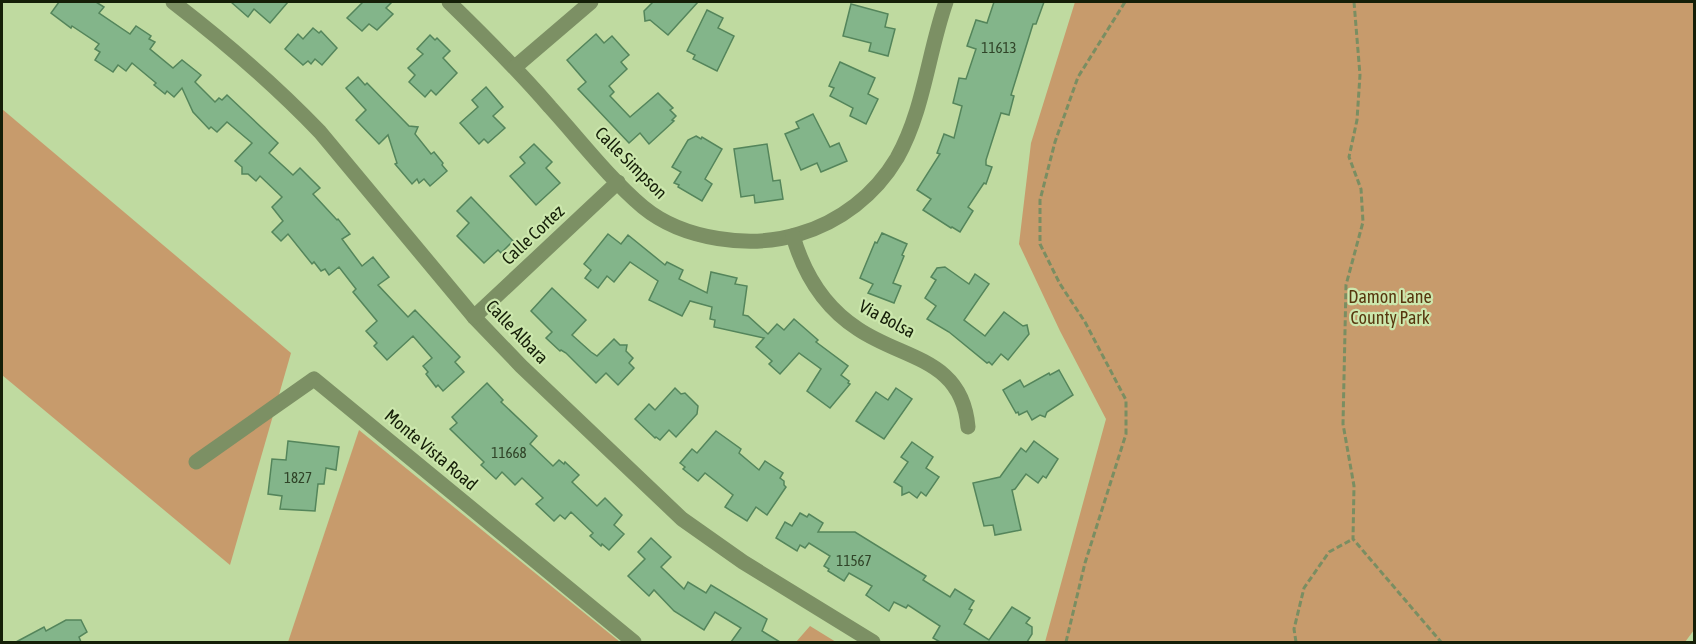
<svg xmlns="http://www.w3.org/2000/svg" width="1696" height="644" viewBox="0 0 1696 644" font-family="'Asap Condensed',sans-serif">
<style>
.green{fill:#c79b6c}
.building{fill:#83b58a;stroke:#54855b;stroke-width:1.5}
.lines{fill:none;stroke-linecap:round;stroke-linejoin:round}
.path{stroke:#7a8e62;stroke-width:3;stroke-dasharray:6 3;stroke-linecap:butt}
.minor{stroke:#7c9064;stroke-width:15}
.labels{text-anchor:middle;stroke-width:4.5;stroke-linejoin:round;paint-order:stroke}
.number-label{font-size:15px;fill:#304428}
.street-label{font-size:18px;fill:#151f08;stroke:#cce7ad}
.park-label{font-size:18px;fill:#57370f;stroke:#cce7ad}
</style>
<rect width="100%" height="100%" fill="#bfdaa0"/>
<!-- green -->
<g class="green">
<polygon points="1075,2 1694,2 1694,630 1685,642 1045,642 1106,419 1060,331 1019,244 1031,143"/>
<polygon points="2,109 291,353 230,565 2,375"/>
<polygon points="359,430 620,642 288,642"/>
<polygon points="810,626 836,642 796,642"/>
</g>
<!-- building -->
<g class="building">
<polygon points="59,2 96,2 104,7 99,13 130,34 136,26 151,36 149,39 155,42 150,49 173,68 182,60 201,75 195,82 215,102 219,98 222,100 227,95 278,143 269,153 293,175 300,168 320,188 313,194 337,220 338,219 350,234 342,239 362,266 373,257 389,277 378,285 408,317 415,310 460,357 455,362 464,372 443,391 438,385 436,387 426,374 428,372 423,366 432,358 413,336 387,360 374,346 377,343 366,331 377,321 353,292 356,289 339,267 329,275 325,269 321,271 314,262 312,264 288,234 281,241 272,232 283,221 272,207 282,197 260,176 256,181 248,174 242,174 242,167 235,161 252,143 227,122 217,132 211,127 209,129 193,112 182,88 174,97 167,91 165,94 154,85 156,83 132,63 126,71 118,65 113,72 95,60 100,52 95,49 99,44 72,26 71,28 51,13"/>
<polygon points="231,2 288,2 270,23 254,9 248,17"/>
<polygon points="363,2 392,2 386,8 393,14 377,30 369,24 362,31 347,18"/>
<polygon points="653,2 698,2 668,35 650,20 645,21 644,11"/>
<polygon points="994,2 1044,2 1036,24 1033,24 1011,95 1014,96 1009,115 1001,113 986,160 986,165 992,167 986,184 984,183 968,207 973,211 960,232 952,227 951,228 923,210 931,199 917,190 940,154 937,153 944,134 954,138 962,106 953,103 959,78 966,79 976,49 967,46 976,20 987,23"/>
<polygon points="851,4 888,14 885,27 895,29 888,56 869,51 871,43 843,36"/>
<polygon points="707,10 723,18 718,28 734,36 717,71 693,59 695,55 687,51"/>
<polygon points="313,28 319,33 321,31 337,48 322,65 315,59 311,64 308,61 303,65 285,49 298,34 303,39"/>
<polygon points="596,34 604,43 612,36 629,55 621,62 627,69 609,86 614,92 610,96 630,117 658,93 673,108 670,110 676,116 672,120 674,121 649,144 640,133 629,143 578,89 586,82 567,60"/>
<polygon points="430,35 435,40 437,38 450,51 443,58 457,73 436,95 431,90 425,97 409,82 415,75 408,68 423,54 417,49"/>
<polygon points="840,62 875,78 868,94 878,99 866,124 850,116 853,108 830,96 834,88 829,86"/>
<polygon points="358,77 365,85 367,83 409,126 418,127 415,134 431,154 434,152 443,163 442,165 447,171 430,186 424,179 419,183 417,179 412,184 395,164 397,163 388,135 379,144 356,120 366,110 346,88"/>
<polygon points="486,87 503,107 493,116 505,128 488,143 484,139 479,144 460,123 478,107 472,100"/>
<polygon points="813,114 830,147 839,143 847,161 821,172 817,163 801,170 785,134 799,128 796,122"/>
<polygon points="696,136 701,139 702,137 722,149 705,179 712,184 702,201 678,187 679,185 674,183 681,172 672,167 688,140"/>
<polygon points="534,144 552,162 546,168 560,183 536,205 510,176 525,163 520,157"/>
<polygon points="767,144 773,181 780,180 783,199 755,203 754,195 741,197 734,149"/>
<polygon points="471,197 513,241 501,253 498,250 484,263 457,236 469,223 457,211"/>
<polygon points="882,233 907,244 902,255 904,256 893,283 901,286 894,303 868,293 873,284 860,278 875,242 877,243"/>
<polygon points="608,234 621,244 628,235 665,265 667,262 683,270 679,279 707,293 711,272 737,278 735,284 747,286 743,315 748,316 768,334 777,324 784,330 794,319 818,340 816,342 848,366 841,375 849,381 848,383 850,384 830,408 807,391 821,369 799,353 780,374 769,364 772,361 756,347 764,338 714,327 715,320 710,319 712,307 690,301 682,316 649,300 658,281 630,262 614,282 607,276 598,288 585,278 591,270 584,264"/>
<polygon points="945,267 969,284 975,274 989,284 964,320 985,336 1004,312 1023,326 1027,325 1029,334 1008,360 1001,354 992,365 989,362 987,363 949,332 927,319 936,306 925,298 936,280 931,277 937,268"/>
<polygon points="552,288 586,320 572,335 591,352 597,356 614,339 620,345 627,345 626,351 633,358 629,363 634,368 618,385 606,373 596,383 566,353 561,350 560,351 546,338 552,332 531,311"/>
<polygon points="1059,370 1073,395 1047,412 1045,417 1040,415 1032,420 1027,411 1019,415 1018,412 1016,413 1003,390 1020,380 1024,387 1049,373 1050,375"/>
<polygon points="487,383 503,400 501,402 537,436 530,444 553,466 559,460 564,464 565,462 579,475 572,482 597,506 605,498 622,515 614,525 624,534 609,550 602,544 601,546 590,536 593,533 571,512 565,519 560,515 554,521 536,504 543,498 522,478 515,485 502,472 496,479 481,465 484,462 450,429 457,423 452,417"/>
<polygon points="675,388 681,394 685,393 698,406 697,414 676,437 669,430 660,440 656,437 655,438 635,419 649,404 655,410"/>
<polygon points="896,388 912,399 884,439 856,421 876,392 888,400"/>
<polygon points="716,431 741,449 739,453 759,470 765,461 783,473 780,478 784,481 784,485 786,487 767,515 756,507 747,521 725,507 733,495 705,473 698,481 683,469 685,467 680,463 692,449 697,453"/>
<polygon points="288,441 339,447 336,470 326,468 324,484 318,484 315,511 280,509 282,496 268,494 272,459 286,460"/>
<polygon points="1034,441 1058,459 1046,478 1043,476 1038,483 1026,474 1015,489 1012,490 1021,530 995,535 993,525 984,526 973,483 1000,477 1021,448 1026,452"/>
<polygon points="912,442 933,457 926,468 939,477 926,496 921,492 917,498 909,492 902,495 902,487 894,482 908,462 901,457"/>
<polygon points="800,513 807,517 809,514 823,523 818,532 855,532 926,576 923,580 950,597 955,589 974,601 969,609 972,610 964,624 989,640 1012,607 1030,618 1026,623 1032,627 1032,634 1027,642 940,642 933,638 940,626 908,605 906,608 894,602 889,611 866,595 872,586 849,573 844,581 828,571 829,569 824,566 830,556 809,543 805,548 800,545 797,551 776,538 785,522 792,526"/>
<polygon points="651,538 671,557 661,567 684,589 688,582 706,593 711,585 767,619 762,631 780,642 731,642 741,628 715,612 704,630 674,611 654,590 649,596 628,576 645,559 638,552"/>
<polygon points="66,620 81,620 87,632 79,637 81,642 16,642 44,627 46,631"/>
</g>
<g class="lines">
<!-- path -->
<g class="path">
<polyline points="1354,2 1360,75 1357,120 1349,157 1361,189 1363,222 1346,285 1343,424 1354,486 1353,539 1441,642"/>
<polyline points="1066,642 1085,563 1126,434 1126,400 1085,322 1060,284 1040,244 1040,200 1055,142 1078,77 1125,2"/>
<polyline points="1296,642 1294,629 1304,588 1329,552 1353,539"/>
</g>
<!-- minor -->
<g class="minor">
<path d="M173,2C225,42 275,85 320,132L474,317L521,366L682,519L743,562L873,642"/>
<path d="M449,2C484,36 518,70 550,107C580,140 609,178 643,207C683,240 751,249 799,234C840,222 875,195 897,158C924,110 928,53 946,2"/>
<polyline points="515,67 591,2"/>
<path d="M793,236C804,274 824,307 858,329C904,360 962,358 968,427"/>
<polyline points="474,317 618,182"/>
<polyline points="196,462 314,379 634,642"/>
</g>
</g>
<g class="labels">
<!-- number labels -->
<g class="number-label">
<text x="999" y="53">11613</text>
<text x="509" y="458">11668</text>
<text x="298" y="483">1827</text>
<text x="854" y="566">11567</text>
</g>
<!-- street labels -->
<g class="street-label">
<text transform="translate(631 163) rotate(45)" y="6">Calle Simpson</text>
<text transform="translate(533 235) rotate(-43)" y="6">Calle Cortez</text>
<text transform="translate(887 319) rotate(28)" y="6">Via Bolsa</text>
<text transform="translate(517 332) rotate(46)" y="6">Calle Albara</text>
<text transform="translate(431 450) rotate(40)" y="6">Monte Vista Road</text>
</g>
<!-- park labels -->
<g class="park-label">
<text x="1390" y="303">Damon Lane<tspan x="1390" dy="21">County Park</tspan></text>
</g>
</g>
<!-- border -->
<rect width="1696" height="644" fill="none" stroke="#151f08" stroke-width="6"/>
</svg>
